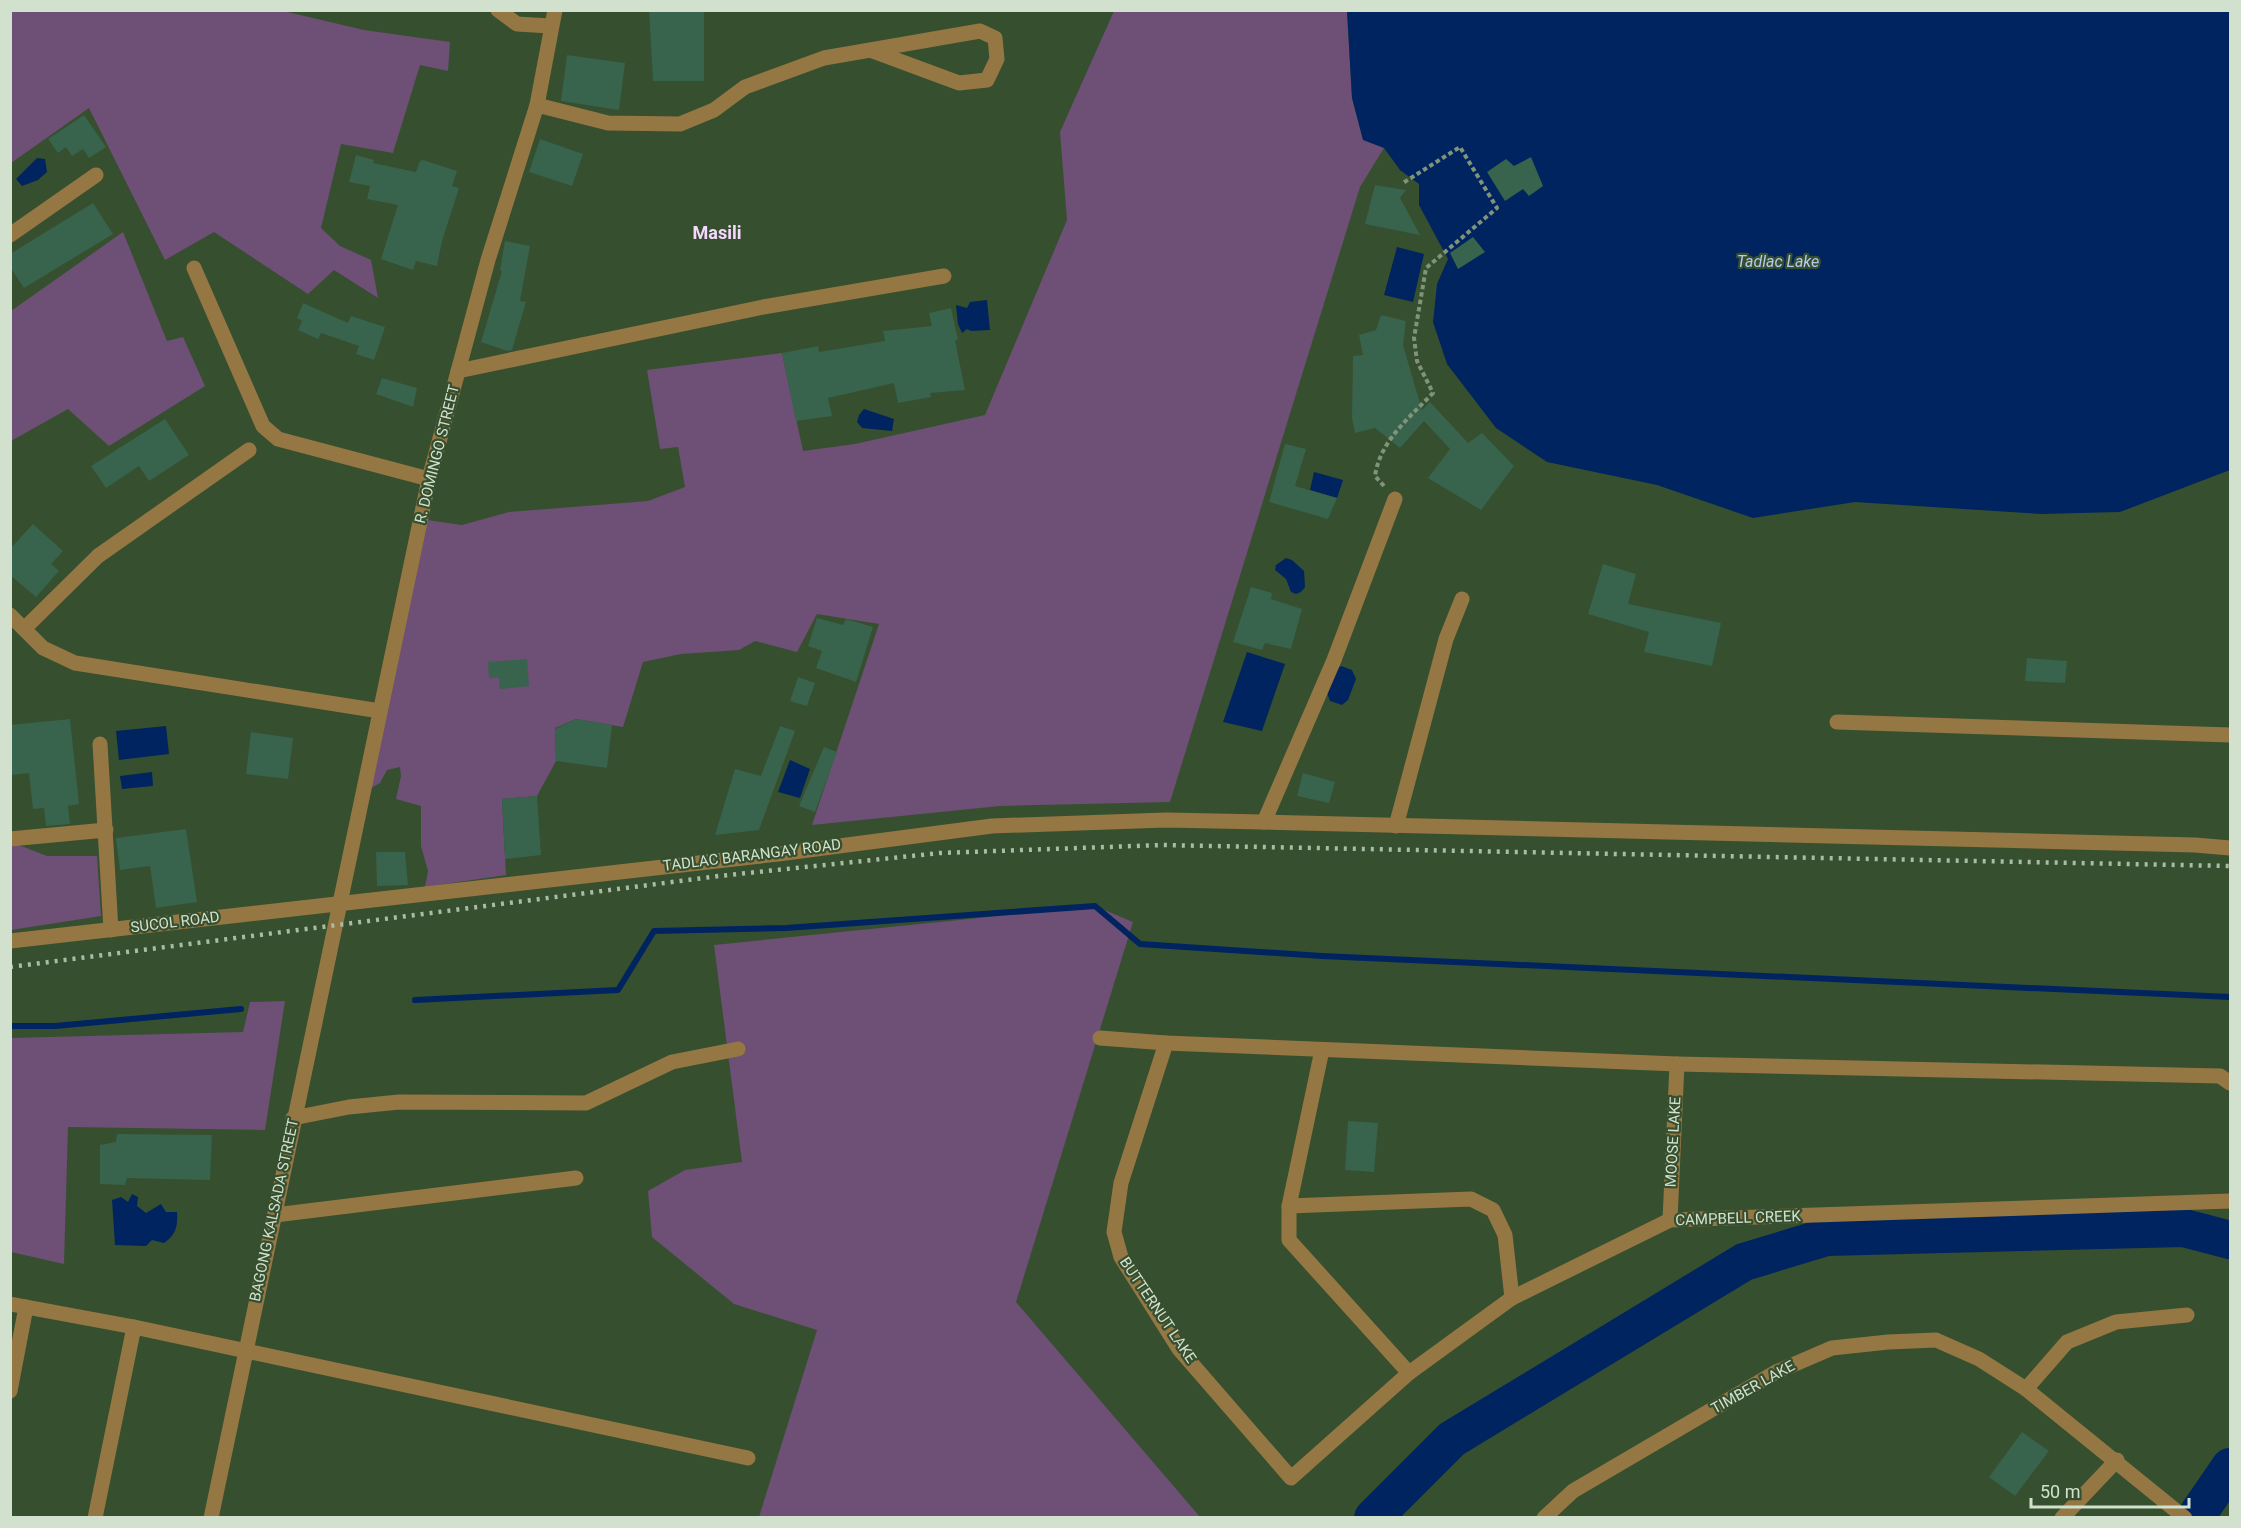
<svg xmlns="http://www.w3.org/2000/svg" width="2241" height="1528" viewBox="0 0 2241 1528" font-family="Roboto,sans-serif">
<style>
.green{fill:#6e4f76}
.water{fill:#00245f}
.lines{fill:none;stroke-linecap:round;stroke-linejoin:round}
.stream{stroke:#00245f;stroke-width:6}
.river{stroke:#00245f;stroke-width:38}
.building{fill:#38634c}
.path{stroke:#80947a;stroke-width:4;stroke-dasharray:4.5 3;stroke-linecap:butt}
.minor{stroke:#957744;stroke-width:15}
.rail{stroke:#abbca6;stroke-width:4.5;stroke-dasharray:3 6;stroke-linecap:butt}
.labels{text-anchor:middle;stroke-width:4.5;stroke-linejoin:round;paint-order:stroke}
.street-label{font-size:15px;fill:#d2e1ce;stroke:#364f2f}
.water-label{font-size:16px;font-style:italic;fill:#b3caef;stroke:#364f2f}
.quarter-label{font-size:18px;font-weight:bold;fill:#f6d7fd;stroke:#364f2f}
</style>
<rect width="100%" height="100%" fill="#364f2f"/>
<!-- green -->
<g class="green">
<polygon points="11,10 283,11 364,30 450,42 448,71 420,65 393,153 341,144 321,228 340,246 371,260 378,298 334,270 308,294 214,232 165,260 89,108 11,163"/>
<polygon points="1114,11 1347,11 1352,98 1363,139 1384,148 1360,187 1170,802 1000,806 812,825 879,624 817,614 797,652 755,641 739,650 681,654 643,662 623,727 576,719 555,728 556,761 537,796 502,799 506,875 425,887 428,871 421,846 421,806 396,799 401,776 400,767 387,770 380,783 366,791 420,519 462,525 509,512 648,501 685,487 678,447 660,449 647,370 782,353 803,451 855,444 985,415 1067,220 1060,132"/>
<polygon points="123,232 167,341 183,337 205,386 109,446 68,409 11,441 11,311"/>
<polygon points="11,842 47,856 97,856 101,916 11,930"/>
<polygon points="1095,906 1133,922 1016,1302 1200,1517 759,1517 817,1330 734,1304 652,1237 648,1191 685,1170 742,1162 714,945"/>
<polygon points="285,1001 265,1130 68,1127 64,1264 11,1252 11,1038 243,1032 250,1002"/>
</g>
<!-- water -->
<g class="water">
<polygon points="1347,11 2230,11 2230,470 2120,512 2041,514 1855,502 1753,518 1657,485 1547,462 1496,428 1447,364 1433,322 1437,284 1448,259 1419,205 1419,184 1400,170 1384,148 1363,140 1352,98"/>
<polygon points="37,158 45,159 47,172 38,180 22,186 16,179"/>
<polygon points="1397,247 1424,254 1413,302 1384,295"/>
<polygon points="987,300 990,330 971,331 967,329 962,333 958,324 956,305 967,308 970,302"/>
<polygon points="864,409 894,419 892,431 862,428 857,422 859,415"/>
<polygon points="1314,472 1343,480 1337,498 1310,490"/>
<polygon points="1286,558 1292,560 1304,571 1305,587 1301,592 1296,594 1291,592 1286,579 1275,570 1276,565"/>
<polygon points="1247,652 1285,664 1262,731 1223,722"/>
<polygon points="1341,666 1352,670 1356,679 1348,700 1342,705 1330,701 1327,693 1334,670"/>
<polygon points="166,726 169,754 119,760 116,731"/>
<polygon points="790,760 810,769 800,798 778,792"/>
<polygon points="152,772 153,786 122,789 120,776"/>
<path d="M132,1194L138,1197L137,1206L146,1213L161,1204L166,1212H177C178,1226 176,1235 164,1243L152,1240L146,1246L115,1245L112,1200L121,1197L128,1202Z"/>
</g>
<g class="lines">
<!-- stream -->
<g class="stream">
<polyline points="415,1000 618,990 654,931 786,928 1095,906 1140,944 1322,956 2230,997"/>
<polyline points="10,1026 55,1026 241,1009"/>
</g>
<!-- river -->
<g class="river">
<polyline points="1373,1518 1452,1439 1744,1262 1826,1237 2184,1228 2230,1240"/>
<polyline points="2195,1518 2230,1467"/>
</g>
</g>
<!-- building -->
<g class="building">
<polygon points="649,10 704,10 704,81 653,81"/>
<polygon points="567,55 625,63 619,110 561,101"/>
<polygon points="84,115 106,147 89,158 83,149 72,156 66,147 58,153 48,139"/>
<polygon points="540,139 583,154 572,186 529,172"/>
<polygon points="356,155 374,160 373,163 416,172 420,161 423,160 457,171 452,186 459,188 442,241 437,266 416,261 413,270 381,259 398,205 367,199 370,186 349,182"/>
<polygon points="1531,157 1543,186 1529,196 1523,189 1505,201 1487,172 1506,159 1514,166"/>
<polygon points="1375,185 1406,190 1400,198 1420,235 1365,224"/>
<polygon points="93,203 113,234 24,288 10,267 10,254"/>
<polygon points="1473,237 1485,252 1458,269 1450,253"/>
<polygon points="505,241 530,246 520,301 526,302 512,350 507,351 481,342 502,271 500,271"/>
<polygon points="303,303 348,323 351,316 385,327 374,360 356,354 359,346 321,333 318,339 298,330 302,321 297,318"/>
<polygon points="951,308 958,340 955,340 965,390 930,393 931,397 898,403 894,383 828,398 832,416 796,421 782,353 818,346 819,352 885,341 883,331 932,326 929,313"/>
<polygon points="1381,315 1406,321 1403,345 1422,410 1430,402 1468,443 1482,433 1514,466 1481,510 1428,478 1450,449 1424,421 1400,448 1375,428 1355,433 1352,418 1353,356 1363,355 1359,335 1376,330"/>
<polygon points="382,378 417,388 413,407 376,394"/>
<polygon points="165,419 189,455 149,481 139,466 106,488 91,466"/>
<polygon points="1285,444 1306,449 1295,486 1337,498 1328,519 1269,502"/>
<polygon points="33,524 63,551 51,564 59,571 36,597 10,575 10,549"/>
<polygon points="1603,564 1636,574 1628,604 1721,623 1712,666 1644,652 1649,632 1588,614"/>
<polygon points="1251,587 1272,593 1271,599 1302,609 1291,649 1265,643 1262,650 1233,642"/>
<polygon points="817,618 843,625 846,619 873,627 856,682 816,668 822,651 808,646"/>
<polygon points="2027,658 2067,661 2065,683 2025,681"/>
<polygon points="527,659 529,686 500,689 499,678 489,678 488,662"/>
<polygon points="798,677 815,683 807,706 790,701"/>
<polygon points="70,719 79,804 68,806 70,824 46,826 44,808 33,809 29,773 10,775 10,725"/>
<polygon points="576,719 612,725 607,768 556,761 555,729"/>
<polygon points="780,726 795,731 759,830 715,835 735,769 761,776"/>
<polygon points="251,732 293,738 288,779 246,774"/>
<polygon points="824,747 837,752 815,812 799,806"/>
<polygon points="1303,773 1335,782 1329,803 1297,796"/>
<polygon points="537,796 541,855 505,859 502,799"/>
<polygon points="186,829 197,902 156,908 150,866 120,870 116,838"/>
<polygon points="376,852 405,852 408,885 377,886"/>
<polygon points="1348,1121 1378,1123 1374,1172 1345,1170"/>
<polygon points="117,1134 212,1135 210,1180 127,1178 125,1185 100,1184 100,1145 116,1142"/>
<polygon points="2022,1432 2049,1451 2015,1496 1989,1477"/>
</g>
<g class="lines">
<!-- path -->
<path class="path" d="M1384,486L1375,476C1380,441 1409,418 1433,393L1417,361L1414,338L1426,268L1497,208L1460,147L1403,183"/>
<!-- minor -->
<g class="minor">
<polyline points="498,10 517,24 550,26"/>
<polyline points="537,105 608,123 680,124 714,110 745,87 824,58 980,31 995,38 997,59 987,80 959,83 870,50"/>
<polyline points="10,235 96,175"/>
<polyline points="194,268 263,426 278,439 429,479"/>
<polyline points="458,371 763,307 944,276"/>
<polyline points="10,615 43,648 75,663 380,711"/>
<polyline points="24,629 98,556 249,450"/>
<polyline points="1837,722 2230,735"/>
<polyline points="100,744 111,930"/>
<polyline points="1264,822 1334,660 1395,499"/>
<polyline points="1396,826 1446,639 1462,599"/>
<polyline points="10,839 106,830"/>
<polyline points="10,941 778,854 992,826 1166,820 1264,822 2195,845 2230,848"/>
<polyline points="1100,1038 1166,1043 1677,1064 2220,1076 2230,1083"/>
<polyline points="1166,1043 1121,1183 1114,1232 1121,1257 1179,1349 1291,1478 1409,1373 1512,1298 1670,1220 2230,1201"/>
<polyline points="1322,1050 1289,1206 1289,1240 1409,1373"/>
<polyline points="293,1118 349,1107 399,1102 586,1103 672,1062 738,1049"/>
<polyline points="1289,1206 1471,1199 1493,1210 1505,1235 1512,1298"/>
<polyline points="275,1215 576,1178"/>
<polyline points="1670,1220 1677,1064"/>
<polyline points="10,1304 134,1327 748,1458"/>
<polyline points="2026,1389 2067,1342 2116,1322 2187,1315"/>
<polyline points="10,1391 26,1307"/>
<polyline points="95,1518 134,1327"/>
<polyline points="211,1518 429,479 488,260 537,105 555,10"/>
<polyline points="1544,1518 1573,1491 1776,1372 1832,1348 1888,1342 1936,1340 1979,1359 2026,1389 2185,1518"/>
<polyline points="2062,1518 2117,1460"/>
</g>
<!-- rail -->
<polyline class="rail" points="10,967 719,876 940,853 1162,845 2230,866"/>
</g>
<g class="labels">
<!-- street labels -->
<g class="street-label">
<text transform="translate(437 454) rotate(-76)" y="5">R. DOMINGO STREET</text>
<text transform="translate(752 855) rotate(-7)" y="5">TADLAC BARANGAY ROAD</text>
<text transform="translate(175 922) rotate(-7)" y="5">SUCOL ROAD</text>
<text transform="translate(1673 1142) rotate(-87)" y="5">MOOSE LAKE</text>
<text transform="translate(274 1210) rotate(-78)" y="5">BAGONG KALSADA STREET</text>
<text transform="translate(1738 1218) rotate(-2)" y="5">CAMPBELL CREEK</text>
<text transform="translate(1158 1310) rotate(56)" y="5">BUTTERNUT LAKE</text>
<text transform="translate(1753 1387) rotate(-29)" y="5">TIMBER LAKE</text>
</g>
<!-- water labels -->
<g class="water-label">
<text x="1778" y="267">Tadlac Lake</text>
</g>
<!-- quarter labels -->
<g class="quarter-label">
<text x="717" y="239">Masili</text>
</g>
</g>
<!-- border -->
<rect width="2241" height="1528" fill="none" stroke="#d2e1ce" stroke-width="24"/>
<!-- scale -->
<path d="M2031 1498v9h158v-9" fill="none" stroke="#d2e1ce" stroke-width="3"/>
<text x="2040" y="1498" font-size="18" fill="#d2e1ce" stroke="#364f2f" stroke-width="4.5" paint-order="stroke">50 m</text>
</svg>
